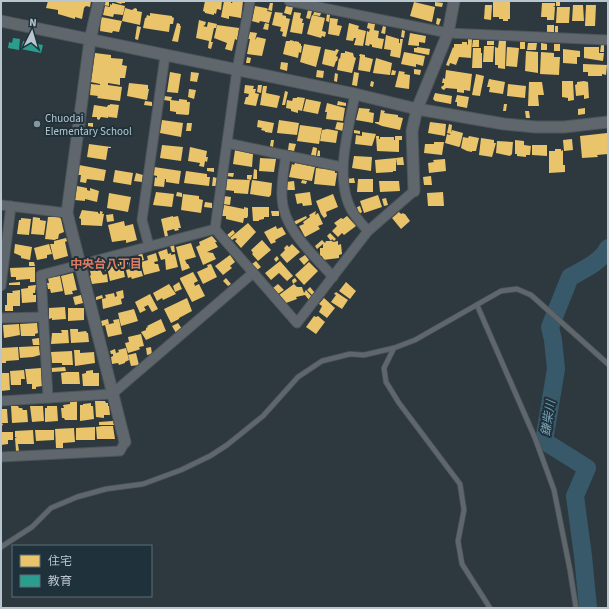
<svg xmlns="http://www.w3.org/2000/svg" width="609" height="609" viewBox="0 0 609 609" font-family="'Source Sans 3','Noto Sans JP',sans-serif">
<style>
.homes{fill:#e9c46a}
.schools{fill:#2a9d8f}
.lines{fill:none;stroke-linecap:round;stroke-linejoin:round}
.river{stroke:#37596a;stroke-width:18}
.service-casing{stroke:#4c5459;stroke-width:6}
.minor-casing{stroke:#4c5459;stroke-width:11}
.tertiary-casing{stroke:#4c5459;stroke-width:13}
.service{stroke:#5f676c;stroke-width:4.5}
.minor{stroke:#5f676c;stroke-width:9}
.tertiary{stroke:#5f676c;stroke-width:11}
.poi-dot{fill:#88959d;stroke:#1f323b;stroke-width:1.5}
.labels{text-anchor:middle;stroke-width:4;stroke-linejoin:round;paint-order:stroke}
.poi-label{font-size:11px;fill:#b9c6cf;stroke:#1f323b;text-anchor:start}
.neighbourhood-label{font-size:12px;font-weight:bold;fill:#df7b63;stroke:#1f323b}
.water-label{font-size:12px;font-style:italic;fill:#76a0b4;stroke:#1f323b}
</style>
<rect width="100%" height="100%" fill="#2d393f"/>
<!-- homes -->
<g class="homes">
<polygon points="48,1 91,1 90,7 86,6 84,8 82,19 75,17 75,19 58,14 58,10 46,8"/>
<polygon points="104,1 109,2 109,6 103,5"/>
<polygon points="116,1 125,1 125,3 122,3 121,4 115,2"/>
<polygon points="205,1 222,1 221,10 217,9 216,14 214,13 214,15 205,13 205,12 203,11"/>
<polygon points="224,1 231,1 231,3 232,3 233,1 243,1 241,18 229,16 229,19 221,17"/>
<polygon points="493,1 510,1 510,19 508,19 508,21 503,21 503,19 499,19 499,17 493,17"/>
<polygon points="414,2 435,7 432,22 410,16"/>
<polygon points="435,2 443,3 442,7 435,6"/>
<rect x="556" y="2" width="4" height="4"/>
<polygon points="112,3 125,6 123,15 114,14 113,17 103,15 105,6 110,7 110,4 112,5"/>
<polygon points="270,3 273,3 272,11 268,10"/>
<polygon points="542,3 555,3 555,6 553,6 555,7 554,20 547,20 547,17 541,17"/>
<polygon points="485,5 492,5 491,20 484,19"/>
<polygon points="573,5 583,5 584,21 572,21"/>
<polygon points="586,5 596,5 595,26 585,26"/>
<polygon points="255,6 266,8 268,9 267,11 272,12 269,23 260,21 259,23 252,21"/>
<polygon points="286,6 293,7 291,15 284,13"/>
<polygon points="557,7 570,7 569,23 556,23"/>
<polygon points="125,8 132,10 135,8 137,9 137,11 142,12 140,25 122,21"/>
<polygon points="308,10 312,11 310,19 306,18"/>
<polygon points="275,12 283,13 282,15 286,16 286,18 290,19 286,37 282,36 283,32 280,31 281,27 272,25"/>
<polygon points="294,12 301,13 300,18 303,19 302,23 304,23 302,34 290,32"/>
<polygon points="314,12 321,13 320,16 313,15"/>
<polygon points="150,13 172,16 172,17 174,18 173,24 170,24 169,32 143,28 145,18 146,18 147,15 150,16"/>
<polygon points="327,14 330,15 329,22 326,21"/>
<polygon points="312,15 325,18 322,31 326,32 325,37 322,36 321,38 307,34"/>
<polygon points="101,17 122,21 119,32 113,31 112,33 100,31"/>
<polygon points="330,18 338,19 337,25 342,26 339,36 328,34"/>
<polygon points="437,18 441,19 439,25 436,24"/>
<polygon points="199,20 206,22 205,25 203,26 207,27 208,22 217,24 216,28 214,28 211,42 213,42 211,49 208,48 209,41 196,38"/>
<polygon points="177,23 180,24 180,26 181,26 178,42 172,41"/>
<polygon points="265,23 269,24 268,30 263,29"/>
<polygon points="349,23 359,26 358,29 366,31 363,46 354,45 356,38 354,38 353,41 346,40"/>
<polygon points="368,23 375,24 374,30 379,31 378,38 384,39 382,49 372,47 372,45 370,44 369,46 365,45 367,31 369,32 370,29 367,28"/>
<polygon points="217,25 239,28 237,40 235,39 232,51 225,49 227,43 214,38"/>
<rect x="547" y="25" width="7" height="8"/>
<polygon points="137,26 141,27 138,40 135,39"/>
<polygon points="383,26 386,27 385,34 381,33"/>
<rect x="555" y="26" width="3" height="7"/>
<polygon points="402,30 405,31 404,38 401,37"/>
<polygon points="250,32 257,33 255,40 257,37 266,39 262,56 247,54 250,39 248,39"/>
<polygon points="410,33 426,36 425,43 419,42 419,46 408,45"/>
<polygon points="386,35 399,39 399,43 400,43 400,39 403,39 400,58 390,56 391,50 384,49"/>
<polygon points="468,39 472,39 471,58 459,57 456,65 450,63 449,66 446,65 453,47 454,48 454,44 462,44 462,42 467,42 467,45 468,44"/>
<polygon points="290,40 294,41 294,42 295,41 299,42 299,43 301,44 301,46 302,46 301,53 299,52 298,58 283,54 286,41 290,41"/>
<polygon points="473,40 479,40 479,47 472,47"/>
<polygon points="499,40 506,41 505,69 498,68 498,65 495,65 495,47 498,48"/>
<rect x="487" y="41" width="7" height="4"/>
<rect x="520" y="42" width="5" height="7"/>
<polygon points="528,43 537,43 536,50 527,50"/>
<polygon points="541,43 547,44 547,50 541,50"/>
<polygon points="304,44 321,47 316,67 300,62"/>
<rect x="554" y="44" width="6" height="7"/>
<polygon points="601,45 604,45 604,52 600,52"/>
<polygon points="484,46 494,46 493,62 483,62"/>
<polygon points="417,47 430,49 429,55 414,52 414,48 417,48"/>
<polygon points="507,47 519,48 517,67 506,66"/>
<polygon points="584,47 599,47 599,53 604,53 603,61 584,58"/>
<polygon points="473,48 481,48 481,53 482,53 482,68 472,68"/>
<polygon points="325,49 335,51 336,49 339,50 336,56 338,57 337,61 336,61 334,67 322,64"/>
<polygon points="563,49 580,51 580,57 577,57 577,64 563,63"/>
<polygon points="345,51 353,53 354,57 356,58 352,73 337,70 339,58 340,59 341,53 345,53"/>
<polygon points="526,51 538,52 538,73 525,71"/>
<polygon points="404,52 425,56 423,66 416,64 416,67 401,64"/>
<polygon points="541,52 554,53 554,57 560,57 559,75 540,74"/>
<polygon points="95,53 111,55 111,58 123,59 122,65 127,66 125,78 120,78 120,85 108,83 108,85 122,87 120,101 97,98 98,96 90,95 91,84 100,85 100,84 91,82"/>
<polygon points="360,54 365,55 365,57 373,59 370,72 358,70 360,56 359,56"/>
<polygon points="247,57 251,58 250,63 246,63"/>
<polygon points="376,58 392,63 390,75 373,73"/>
<polygon points="281,62 288,63 287,71 280,69"/>
<polygon points="583,64 607,65 606,75 602,74 602,76 588,76 588,72 583,72"/>
<polygon points="414,69 421,70 420,75 414,74"/>
<polygon points="317,70 324,71 323,78 316,77"/>
<polygon points="392,70 396,71 395,75 391,75"/>
<polygon points="446,70 472,74 470,91 464,90 464,93 457,92 457,89 446,88 444,90 442,89 441,87 444,85 444,83 442,83 443,78 445,79"/>
<polygon points="399,71 405,72 404,74 410,75 409,89 395,87"/>
<polygon points="170,72 181,74 178,93 167,92"/>
<polygon points="191,72 199,73 197,82 190,81"/>
<polygon points="354,72 359,73 357,86 352,85"/>
<polygon points="335,73 338,74 337,82 334,81"/>
<polygon points="476,74 484,76 480,96 472,95"/>
<polygon points="489,79 505,82 503,94 489,92 490,87 487,87"/>
<polygon points="371,81 374,82 373,87 370,86"/>
<polygon points="562,81 573,81 574,100 568,101 568,98 562,97"/>
<polygon points="584,81 588,82 589,98 584,99 584,95 576,96 575,85 577,84 577,82"/>
<polygon points="529,82 542,82 544,95 538,95 539,106 528,106"/>
<polygon points="129,83 148,85 148,89 149,89 147,100 127,96"/>
<polygon points="508,84 526,86 525,98 507,96"/>
<polygon points="245,85 254,86 253,89 256,89 255,93 259,94 256,106 244,104 246,97 248,97 249,94 244,93"/>
<polygon points="258,85 262,85 261,93 257,92"/>
<polygon points="263,86 267,86 266,93 280,96 277,108 260,105"/>
<polygon points="189,89 196,90 194,99 188,97"/>
<polygon points="285,91 288,92 285,105 282,105"/>
<polygon points="435,93 452,96 451,104 435,101 433,99"/>
<polygon points="457,95 469,97 467,108 457,106 457,102 455,102"/>
<polygon points="164,96 172,97 171,100 179,101 179,99 187,100 187,102 190,102 189,114 188,115 176,114 176,112 170,111 170,101 164,100"/>
<polygon points="297,97 305,98 302,111 298,110 298,113 291,111 291,109 286,108 287,100 292,101 293,98 297,98"/>
<polygon points="306,99 321,102 318,114 303,111"/>
<polygon points="145,101 152,102 152,106 144,105"/>
<polygon points="338,101 346,103 346,106 337,105"/>
<polygon points="327,103 345,108 343,121 326,119 327,112 325,112"/>
<polygon points="110,104 119,105 117,118 109,117 109,116 108,118 101,117 99,120 97,119 97,117 92,117 94,105 107,107 108,105 110,105"/>
<polygon points="504,104 507,104 506,111 503,111"/>
<polygon points="359,108 370,109 369,112 374,113 373,123 356,120"/>
<polygon points="585,108 585,114 578,115 578,109"/>
<polygon points="381,110 385,111 384,113 398,115 398,117 403,118 400,130 382,126 375,123 375,122 379,122"/>
<polygon points="525,111 529,111 530,118 526,118"/>
<polygon points="162,120 183,123 181,137 160,133"/>
<polygon points="258,120 274,123 272,133 265,132 265,131 261,130 262,128 257,127"/>
<polygon points="279,120 299,123 297,135 277,133"/>
<polygon points="337,122 344,123 343,131 335,129"/>
<polygon points="430,122 446,124 445,136 428,133"/>
<polygon points="88,123 93,123 93,127 88,126"/>
<polygon points="187,123 192,123 191,131 186,131"/>
<polygon points="449,124 452,125 451,134 447,133"/>
<polygon points="300,125 322,128 319,144 297,141"/>
<polygon points="327,129 338,131 336,143 320,141 322,130"/>
<polygon points="354,130 360,131 360,134 354,133"/>
<polygon points="452,130 463,133 460,146 459,147 445,143 447,134 450,135"/>
<polygon points="362,132 376,134 372,146 355,144 356,135 362,136"/>
<polygon points="607,133 608,154 597,155 598,157 582,158 580,136"/>
<polygon points="376,136 379,136 379,139 380,139 380,137 394,137 394,140 395,140 395,136 402,136 402,140 399,140 399,152 377,151"/>
<polygon points="469,136 479,138 476,151 472,151 472,152 467,151 468,150 467,151 461,148 463,137 468,138"/>
<polygon points="481,138 494,140 494,143 496,143 492,157 479,155"/>
<polygon points="572,139 573,150 564,151 563,140"/>
<polygon points="271,140 274,140 273,147 270,146"/>
<polygon points="515,140 524,141 524,145 531,146 530,155 526,155 526,157 517,156 517,154 515,154"/>
<polygon points="497,141 513,142 512,154 510,156 496,153"/>
<polygon points="434,142 444,142 442,155 424,153 425,144 434,144"/>
<polygon points="289,143 296,144 294,151 288,150"/>
<polygon points="89,144 111,147 111,148 108,148 106,160 87,157"/>
<polygon points="162,145 183,147 181,161 160,158"/>
<polygon points="532,145 547,145 547,156 532,155"/>
<polygon points="190,147 207,151 206,157 208,157 207,162 205,161 204,167 199,166 200,163 188,161"/>
<polygon points="313,147 317,148 316,156 311,155"/>
<polygon points="555,149 561,149 561,151 563,150 563,165 565,165 565,172 549,173 549,151 555,151"/>
<polygon points="235,150 253,154 252,167 233,164"/>
<polygon points="318,150 320,151 320,156 317,156"/>
<polygon points="354,156 372,157 371,171 352,168"/>
<polygon points="403,157 404,165 397,165 396,158"/>
<polygon points="260,158 276,159 274,172 259,171"/>
<polygon points="396,158 396,171 393,171 393,172 376,173 375,160"/>
<polygon points="445,159 446,171 429,173 428,163 434,162 433,160"/>
<polygon points="295,163 315,167 312,181 289,177 292,164 294,165"/>
<polygon points="79,165 106,170 104,181 87,179 86,183 80,182 81,175 77,175"/>
<polygon points="154,167 181,171 179,184 166,182 166,179 165,179 164,187 154,186 155,177 157,178 157,176 153,175"/>
<polygon points="207,168 214,168 214,172 207,171"/>
<polygon points="316,168 335,170 335,173 337,173 335,186 314,184"/>
<polygon points="254,169 257,170 257,179 253,179"/>
<polygon points="115,170 133,173 131,185 113,182"/>
<polygon points="186,171 207,174 207,177 210,177 209,186 184,183"/>
<polygon points="136,173 143,175 142,182 134,181"/>
<polygon points="228,173 234,173 233,177 227,176"/>
<polygon points="247,175 252,175 251,180 247,179"/>
<polygon points="431,176 432,185 424,185 423,177"/>
<polygon points="213,177 217,178 216,186 212,186"/>
<polygon points="354,178 355,183 348,183 347,179"/>
<polygon points="227,179 250,180 248,194 234,193 234,191 226,190"/>
<polygon points="358,179 373,179 373,192 357,192"/>
<polygon points="252,180 272,183 271,195 269,197 250,194"/>
<polygon points="302,180 307,181 306,184 301,183"/>
<polygon points="294,181 295,190 287,190 286,182"/>
<polygon points="379,181 399,181 400,191 380,192"/>
<polygon points="77,186 87,188 87,190 90,191 90,188 99,191 97,202 85,199 85,201 75,200"/>
<polygon points="156,192 174,194 172,207 153,205"/>
<polygon points="177,192 182,193 182,197 176,196"/>
<polygon points="310,192 312,205 303,206 302,203 297,204 295,194"/>
<polygon points="443,192 444,206 428,206 427,193"/>
<polygon points="109,193 131,197 128,212 107,208"/>
<polygon points="183,194 199,196 199,199 203,200 201,213 181,210"/>
<polygon points="333,194 338,207 326,212 327,216 324,218 321,214 316,201"/>
<polygon points="378,195 382,207 364,213 360,201"/>
<polygon points="224,196 231,197 230,205 223,204"/>
<polygon points="386,198 388,205 384,206 382,199"/>
<polygon points="205,202 212,203 212,208 204,207"/>
<polygon points="224,205 244,209 244,207 248,208 248,216 247,218 244,218 243,223 226,219 226,216 222,216"/>
<polygon points="360,206 362,212 359,214 357,207"/>
<polygon points="252,207 269,207 269,217 264,217 264,219 259,220 259,221 253,221"/>
<polygon points="82,210 98,212 98,213 100,214 100,211 103,212 102,214 104,214 102,226 81,225 81,219 79,218"/>
<polygon points="271,211 279,211 279,216 272,216"/>
<polygon points="316,211 315,215 318,213 323,224 318,226 320,229 305,237 299,226 304,224 303,222 310,217 309,215"/>
<polygon points="399,212 401,214 403,213 404,214 405,214 410,221 401,229 392,218"/>
<polygon points="113,214 114,221 107,222 106,215"/>
<polygon points="173,216 173,217 178,216 181,228 178,228 179,230 175,231 174,229 167,231 168,236 165,237 161,219"/>
<polygon points="306,216 307,218 295,225 293,222"/>
<polygon points="347,216 356,226 344,235 342,233 338,237 332,231 337,226 334,223 341,218 343,219"/>
<polygon points="33,217 40,218 40,220 46,221 44,235 31,234"/>
<polygon points="48,217 59,217 61,219 64,232 59,234 58,239 56,239 55,240 45,239"/>
<polygon points="21,218 31,219 29,235 17,234 19,220 21,220"/>
<polygon points="124,221 125,226 133,224 137,240 126,243 126,240 112,242 108,225"/>
<polygon points="248,223 256,232 241,248 235,241 237,239 235,238 232,240 230,238"/>
<polygon points="276,226 277,229 282,227 286,234 275,240 276,242 271,244 264,232"/>
<polygon points="233,230 235,233 229,238 227,235"/>
<polygon points="330,233 336,239 334,241 332,239 331,241 327,236"/>
<polygon points="212,236 217,242 215,242 218,247 207,252 213,253 216,259 203,265 196,247 200,245 199,242"/>
<polygon points="66,238 67,241 65,242 68,256 54,260 50,244 54,244 54,241"/>
<polygon points="262,240 271,250 258,261 252,254 253,253 251,250"/>
<polygon points="322,240 325,243 326,241 332,241 333,242 338,241 338,245 341,244 342,254 339,255 339,258 323,260 322,256 320,256 320,248 323,248 323,244 317,249 315,246"/>
<polygon points="191,243 196,257 185,260 187,264 188,264 190,268 182,271 176,247"/>
<polygon points="15,244 32,247 30,260 21,258 21,256 14,253"/>
<polygon points="49,244 52,254 47,255 47,258 37,260 34,248"/>
<polygon points="292,244 300,252 287,263 280,255 285,250 284,248 287,245 289,247"/>
<polygon points="174,245 175,252 172,252 170,246"/>
<polygon points="167,249 168,254 171,253 171,255 175,254 178,267 166,270 165,259 161,260 158,252"/>
<polygon points="142,253 144,260 140,261 138,254"/>
<polygon points="156,253 158,261 154,262 155,264 158,264 160,271 144,275 141,262 148,260 147,256"/>
<polygon points="230,255 235,262 230,266 232,268 223,275 215,266"/>
<polygon points="305,255 309,260 304,265 299,259"/>
<polygon points="277,256 279,259 276,262 274,259"/>
<polygon points="126,257 128,264 121,267 119,260"/>
<polygon points="138,260 143,276 132,279 131,277 128,278 126,270 130,269 129,263"/>
<polygon points="256,261 261,267 257,270 252,264"/>
<polygon points="280,261 293,276 287,281 279,273 271,280 265,273"/>
<polygon points="29,262 34,262 35,266 29,266"/>
<polygon points="309,262 318,271 304,285 295,275"/>
<polygon points="105,264 106,271 103,271 101,265"/>
<polygon points="119,264 120,268 123,267 125,277 110,281 107,267"/>
<polygon points="211,264 217,277 203,284 197,272 208,267 207,265"/>
<polygon points="35,267 35,282 30,282 30,279 16,280 16,277 11,277 10,268"/>
<polygon points="100,269 103,275 107,274 108,282 92,284 90,276 91,275 90,271"/>
<polygon points="193,272 198,281 194,283 195,286 199,284 205,296 192,302 180,279 180,278"/>
<polygon points="73,273 77,290 72,291 73,294 65,295 61,276"/>
<polygon points="60,276 63,291 51,293 50,289 48,289 47,283 49,283 48,278"/>
<polygon points="226,278 231,284 228,286 223,281"/>
<polygon points="295,278 297,281 293,284 292,280"/>
<polygon points="20,282 20,285 9,285 9,283"/>
<polygon points="179,282 182,289 175,292 173,286"/>
<polygon points="346,282 356,291 350,299 339,291"/>
<polygon points="169,284 176,294 163,300 162,298 157,301 153,293"/>
<polygon points="278,284 284,290 278,294 273,288"/>
<polygon points="294,284 297,287 302,287 304,293 306,290 312,297 309,300 305,295 296,297 297,299 286,303 279,295"/>
<polygon points="36,285 35,293 33,293 33,295 36,295 36,302 22,303 21,289 28,288 28,286"/>
<polygon points="310,287 315,293 313,296 307,290"/>
<polygon points="20,290 20,306 13,306 13,311 5,311 5,305 7,305 7,293 13,293 12,291"/>
<polygon points="123,290 124,298 121,299 122,304 103,309 102,301 102,299 106,298 105,295 114,293 115,297 117,296 116,292"/>
<polygon points="336,292 348,300 342,309 331,302 336,295 334,294"/>
<polygon points="150,294 158,309 152,312 148,305 144,307 146,310 140,313 135,302"/>
<polygon points="81,295 83,303 75,305 73,297"/>
<polygon points="102,295 103,298 96,300 96,297"/>
<polygon points="187,298 192,311 179,318 179,319 171,323 164,309"/>
<polygon points="324,298 335,308 327,318 319,312 322,306 319,304"/>
<polygon points="65,307 66,319 52,320 52,318 49,319 49,308"/>
<polygon points="68,308 84,308 84,320 68,321"/>
<polygon points="134,309 138,321 121,326 118,313"/>
<polygon points="314,316 316,317 318,316 325,322 316,334 306,327"/>
<polygon points="108,319 109,324 102,326 101,321"/>
<polygon points="119,319 122,334 108,337 105,325 114,323 113,320"/>
<polygon points="161,319 166,331 146,340 141,332 146,330 146,328 148,327 147,326"/>
<polygon points="37,323 38,333 35,334 35,336 21,336 20,324"/>
<polygon points="178,323 182,329 176,333 172,326"/>
<polygon points="19,324 20,335 4,338 3,325"/>
<polygon points="70,329 78,329 78,332 86,331 87,333 88,333 89,342 71,343"/>
<polygon points="61,330 68,330 69,343 51,344 52,333 62,333"/>
<polygon points="141,334 144,346 139,347 140,349 138,350 128,353 125,343 129,342 128,337"/>
<polygon points="39,338 40,345 33,345 32,339"/>
<polygon points="39,346 40,355 33,357 20,358 19,347"/>
<polygon points="18,347 19,360 6,361 6,363 1,363 1,348"/>
<polygon points="151,347 152,354 147,355 146,348"/>
<polygon points="126,348 129,360 125,362 125,363 119,365 118,363 112,364 111,357 113,356 113,354 111,354 110,351 115,349 116,353 119,352 118,350"/>
<polygon points="74,350 80,350 80,353 94,352 95,363 75,366"/>
<polygon points="72,351 73,365 62,365 62,363 52,363 51,352"/>
<polygon points="136,353 139,365 131,366 128,355"/>
<polygon points="65,367 66,371 52,372 51,368"/>
<polygon points="41,368 42,386 36,387 36,389 32,389 32,384 27,384 25,369 28,369 28,371 28,369"/>
<polygon points="24,370 25,379 21,379 21,385 11,385 10,371"/>
<polygon points="93,370 93,373 99,373 99,386 83,386 82,374 86,373 86,371"/>
<polygon points="66,372 79,372 80,384 62,384 61,373"/>
<polygon points="1,373 9,373 10,390 1,391"/>
<polygon points="77,401 77,420 65,420 64,418 62,418 61,408 64,408 63,405 70,404 70,402"/>
<polygon points="95,401 105,401 106,403 108,403 108,406 109,406 110,415 104,415 104,418 96,417"/>
<polygon points="91,403 91,406 93,406 94,419 80,421 80,405 83,405 83,404"/>
<polygon points="11,406 18,406 19,408 22,408 23,410 27,410 28,422 12,423"/>
<polygon points="30,406 43,406 44,421 32,422"/>
<polygon points="47,406 57,406 58,421 45,422 45,408 47,408"/>
<polygon points="1,409 7,409 8,423 2,423 3,425 1,426"/>
<polygon points="113,421 114,425 99,425 99,422"/>
<polygon points="102,426 113,426 115,439 97,439 96,427"/>
<polygon points="95,427 95,440 76,440 76,428"/>
<polygon points="74,428 75,442 63,443 63,448 56,448 55,429"/>
<polygon points="33,430 34,444 18,444 19,451 16,451 15,438 17,438 15,437 15,431"/>
<polygon points="35,430 54,430 54,440 36,441"/>
<polygon points="1,432 13,432 13,440 8,440 8,444 1,445"/>
</g>
<!-- schools -->
<g class="schools">
<polygon points="13,38 20,39 19,50 8,48 9,42 12,43"/>
<polygon points="23,41 43,45 41,53 21,49"/>
</g>
<g class="lines">
<!-- river -->
<path class="river" d="M588,608L583,556L575,496L587,468L544,441L556,369L553,340L550,327L570,277C583,270 601,262 608,248"/>
<!-- service casing -->
<g class="service-casing">
<g id="service">
<polyline points="477,305 535,438 554,490 570,570 576,608"/>
<polyline points="394,348 384,368 386,382 399,403 460,484 464,510 458,541 462,564 490,608"/>
<polyline points="1,547 32,527 51,508 77,497 106,489 143,484 181,470 210,456 227,445 263,416 298,377 322,361 350,354 364,355 394,348 415,340 501,291 517,289 531,295 608,364"/>
</g>
</g>
<!-- minor casing -->
<g class="minor-casing">
<g id="minor">
<polyline points="250,1 237,70 215,229 297,323 368,231 414,191"/>
<polyline points="289,1 448,33 608,40"/>
<path d="M355,94C349,128 334,177 351,209C355,217 362,224 368,231"/>
<polyline points="227,143 342,167"/>
<path d="M286,155C284,169 281,184 282,198C283,229 314,255 333,277"/>
<polyline points="1,205 67,213"/>
<polyline points="149,246 142,220 165,56"/>
<polyline points="1,286 11,206"/>
<polyline points="1,318 43,317"/>
<polyline points="48,398 41,275 215,229"/>
<polyline points="1,401 112,394 253,273"/>
<polyline points="1,457 120,451 125,442"/>
</g>
</g>
<!-- tertiary casing -->
<g class="tertiary-casing">
<g id="tertiary">
<polyline points="99,1 90,40 67,213 125,442"/>
<polyline points="1,21 355,94 417,109 504,124 536,127 564,127 608,122"/>
<polyline points="414,191 412,131 417,109 448,33 454,1"/>
</g>
</g>
<!-- service -->
<use href="#service" class="service"/>
<!-- minor -->
<use href="#minor" class="minor"/>
<!-- tertiary -->
<use href="#tertiary" class="tertiary"/>
</g>
<!-- markers -->
<circle class="poi-dot" cx="37" cy="124" r="4"/>
<g class="labels">
<!-- poi labels -->
<g class="poi-label">
<text x="45" y="122">Chuodai<tspan x="45" dy="13">Elementary School</tspan></text>
</g>
<!-- neighbourhood labels -->
<g class="neighbourhood-label">
<text x="106" y="268">中央台八丁目</text>
</g>
<!-- water labels -->
<g class="water-label">
<text transform="translate(548 418) rotate(-81)" y="4">鎌柴川</text>
</g>
</g>
<!-- border -->
<rect width="609" height="609" fill="none" stroke="#b9c6cf" stroke-width="4"/>
<!-- legend -->
<rect x="12" y="545" width="140" height="52" fill="#1f323b" stroke="#5d6d76"/>
<rect x="20" y="555" width="20" height="12" fill="#e9c46a" stroke="#5d6d76"/>
<text x="48" y="565" font-size="12" fill="#b9c6cf">住宅</text>
<rect x="20" y="575" width="20" height="12" fill="#2a9d8f" stroke="#5d6d76"/>
<text x="48" y="585" font-size="12" fill="#b9c6cf">教育</text>
<!-- north arrow -->
<g transform="translate(32 32) rotate(5)" stroke="#1f323b" stroke-width="3" paint-order="stroke">
<path d="M0-3L7 15L0 10L-7 15Z" fill="#b9c6cf"/>
<text y="-6" font-size="11" font-weight="bold" text-anchor="middle" fill="#b9c6cf">N</text>
</g>
</svg>
